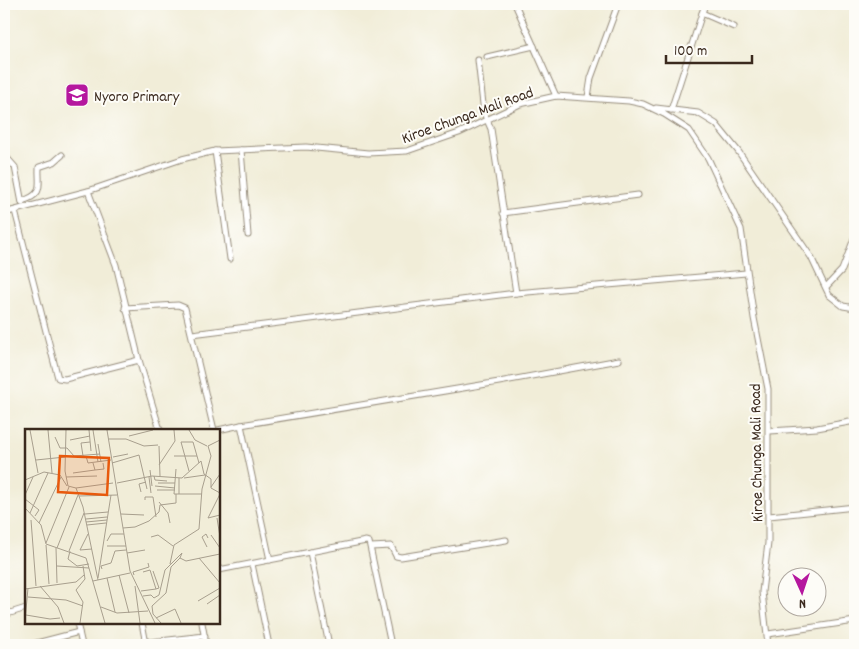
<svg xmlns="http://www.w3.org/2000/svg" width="859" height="649" viewBox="0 0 859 649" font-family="Dekko,sans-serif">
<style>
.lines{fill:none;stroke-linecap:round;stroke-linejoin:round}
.street-casing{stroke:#968c7b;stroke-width:7}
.street{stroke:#fff;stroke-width:5}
.labels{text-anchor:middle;stroke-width:4;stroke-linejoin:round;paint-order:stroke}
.poi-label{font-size:16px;fill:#3b2a1e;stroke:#fdfcf7;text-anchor:start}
.street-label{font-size:16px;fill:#3b2a1e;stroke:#fdfcf7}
.inset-road{fill:none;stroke:#a89f8e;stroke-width:1}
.view{fill:#e8590c;fill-opacity:0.15;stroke:#e8590c;stroke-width:2.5}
.inset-edge{fill:none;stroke:#3b2a1e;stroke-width:2.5}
</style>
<rect width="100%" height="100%" fill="#fdfcf7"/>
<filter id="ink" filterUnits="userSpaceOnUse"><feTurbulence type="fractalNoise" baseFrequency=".02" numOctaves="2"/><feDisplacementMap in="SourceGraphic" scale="10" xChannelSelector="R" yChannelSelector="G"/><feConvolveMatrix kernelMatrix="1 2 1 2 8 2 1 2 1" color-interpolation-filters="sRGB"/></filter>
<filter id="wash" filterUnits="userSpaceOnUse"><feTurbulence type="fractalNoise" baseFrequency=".0096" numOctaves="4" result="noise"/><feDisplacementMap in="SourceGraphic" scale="20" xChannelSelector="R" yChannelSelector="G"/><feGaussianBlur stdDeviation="1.12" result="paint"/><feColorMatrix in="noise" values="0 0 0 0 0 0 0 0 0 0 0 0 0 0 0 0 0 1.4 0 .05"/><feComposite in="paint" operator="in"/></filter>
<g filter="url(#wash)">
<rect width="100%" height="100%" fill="#f1edd8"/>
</g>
<g filter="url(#ink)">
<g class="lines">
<!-- street casing -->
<g class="street-casing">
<g id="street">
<polyline points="515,4 556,96"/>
<polyline points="702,13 734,27"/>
<polyline points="487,57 534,46"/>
<polyline points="478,60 484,113 491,129 516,293"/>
<polyline points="588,97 591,78 618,4"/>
<polyline points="656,108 698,113 716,124 738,151 811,257 829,295 843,306 855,308"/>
<polyline points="671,110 705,4"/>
<polyline points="4,145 7,158 15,167 22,203"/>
<polyline points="241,150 248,235"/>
<polyline points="215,151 230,259"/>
<polyline points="88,191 116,265 139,360 160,430"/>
<path d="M22,201C45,194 38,185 39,167L54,162L62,155"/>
<polyline points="15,211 58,378 65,379 139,360"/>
<polyline points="4,213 88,191 182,159 215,151 306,147 368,153 407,151 459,133 520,104 556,96 629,101 643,104 664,114 689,130 708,158 741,229 754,318 768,389 768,543 762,592 768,645"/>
<polyline points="503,213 638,195"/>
<polyline points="826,287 842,270 855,236"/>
<polyline points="125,308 178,305 185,308 214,430"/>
<polyline points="192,334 516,293 746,273"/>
<polyline points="241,425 499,382 619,360"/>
<polyline points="218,430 241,425 270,560"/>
<polyline points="770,431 817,428 855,421"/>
<polyline points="769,516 855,507"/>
<polyline points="371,547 391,546 396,556 401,557 506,540"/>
<polyline points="310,552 329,645"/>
<polyline points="252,564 269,645"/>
<polyline points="219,570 366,541 369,542 391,645"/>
<polyline points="4,615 26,608"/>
<polyline points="77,623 82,645"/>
<polyline points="142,623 146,644"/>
<polyline points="202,623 206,645"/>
<polyline points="768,634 855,621"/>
<polyline points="29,645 79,632"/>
<polyline points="123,645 205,636"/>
</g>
</g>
<!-- street -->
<use href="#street" class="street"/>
</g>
</g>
<!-- icons -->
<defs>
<g id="school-square" transform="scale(1.25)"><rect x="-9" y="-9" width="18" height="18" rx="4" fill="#b5179e" stroke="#fdfcf7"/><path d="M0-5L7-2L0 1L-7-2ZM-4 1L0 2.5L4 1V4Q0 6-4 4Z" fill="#fff"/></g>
</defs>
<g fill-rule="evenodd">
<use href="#school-square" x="77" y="95"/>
</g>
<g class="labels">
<!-- poi labels -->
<g class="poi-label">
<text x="94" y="101">Nyoro Primary</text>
</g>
<!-- street labels -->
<g class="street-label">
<text transform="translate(467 114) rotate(-20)" y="6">Kiroe Chunga Mali Road</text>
<text transform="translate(755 453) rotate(-91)" y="6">Kiroe Chunga Mali Road</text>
</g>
</g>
<!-- overview -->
<g transform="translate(25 429)">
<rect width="195" height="195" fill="#f1edd8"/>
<path class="inset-road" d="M5,1L13,44M23,1L27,44M41,1L40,42L43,57L51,59L88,54M64,1L66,22M68,1L73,33M82,1L105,142L130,194M164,1L170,11L182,17M104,7L128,1M30,8L35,19H42M84,10H101L119,17L133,16M45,11L65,7M73,15L76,33M134,17L135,47M42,19L49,27L75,25M58,27L56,14L65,13M61,27L63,34L86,31M149,27H172M88,28L103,25M11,31L40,28M68,34L70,41L79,40L78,34M87,34L114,26L122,60M134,36L150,12L149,1M151,40L149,65H177M125,41L127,57M164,42L156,13H168L174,34M48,44L70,41M129,47L130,51L142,52M41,48L72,47M124,48L126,64M159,49L180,46M0,51L19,43L35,46L42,57M92,54L127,47L157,49L176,32L179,45L186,50V59L195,64M133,54H150M130,57L150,59M186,58L195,45M51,59L58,78L73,151M132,61H150M116,63L114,55L121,53M154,65V49M195,65L183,89L195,86M0,66L8,48M54,67L92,66M0,70L14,81L10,87M120,71V68H128L131,88M134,73L143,84L145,94M0,79L16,96L21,115L61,129L80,194M5,84L23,44M60,85L83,83M96,85L119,86M192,89L195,108M61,90L82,88M6,91L11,157M61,93L82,91M14,94L36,48M62,96L81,94M98,99L110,98L124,92L134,83L135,76L151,74V65M63,105L55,121L67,120M186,106L195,119M126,108L133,106L148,117M82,112L86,105H99M21,114L44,58M21,116L24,155M82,117H101M182,118L177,108L181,105L183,109M31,119L32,154M32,119L53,66M44,122L59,84M45,122L43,130L52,137L64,135M102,124L120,121M174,129L195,154M145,135L149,116L174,100L177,60L186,27L183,17L195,11M32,137L64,139M77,140L76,137L86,134L90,122L101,121M128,142L134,159L131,160M118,143L125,141L131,160M94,146L104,184M109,146L108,143L124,138L123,134M73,149L86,66M82,149L90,183M68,152L105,144M15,157L33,178L39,194M110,157L115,194M0,160L51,153L59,146M116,162L131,160M118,167L126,166L129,169L134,166L140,141L157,124L155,129L161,132L195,125M3,168L41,171L58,177M173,172L195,159M182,175L195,166M76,178L92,184L123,182M1,186L25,190L35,189M131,189L150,180L156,194M0,192L3,159M55,194L58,173L51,161L60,150L58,137M136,194L128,185L127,177L141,164L146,138L155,129"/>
<path class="view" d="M35,27L84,29L82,66L33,63Z"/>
<rect width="195" height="195" class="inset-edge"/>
</g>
<!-- margin -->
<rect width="859" height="649" fill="none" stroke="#fdfcf7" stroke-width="20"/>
<!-- north arrow -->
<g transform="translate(802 592) rotate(177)"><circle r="24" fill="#fdfcf7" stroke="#afa8a0"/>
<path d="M0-4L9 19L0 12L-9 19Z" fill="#b5179e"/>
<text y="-8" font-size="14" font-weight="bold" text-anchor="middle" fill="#3b2a1e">N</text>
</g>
<!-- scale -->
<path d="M666 55v8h86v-8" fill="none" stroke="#3b2a1e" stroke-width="2.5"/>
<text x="674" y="55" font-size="15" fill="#3b2a1e" stroke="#fdfcf7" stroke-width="4" paint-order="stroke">100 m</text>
</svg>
